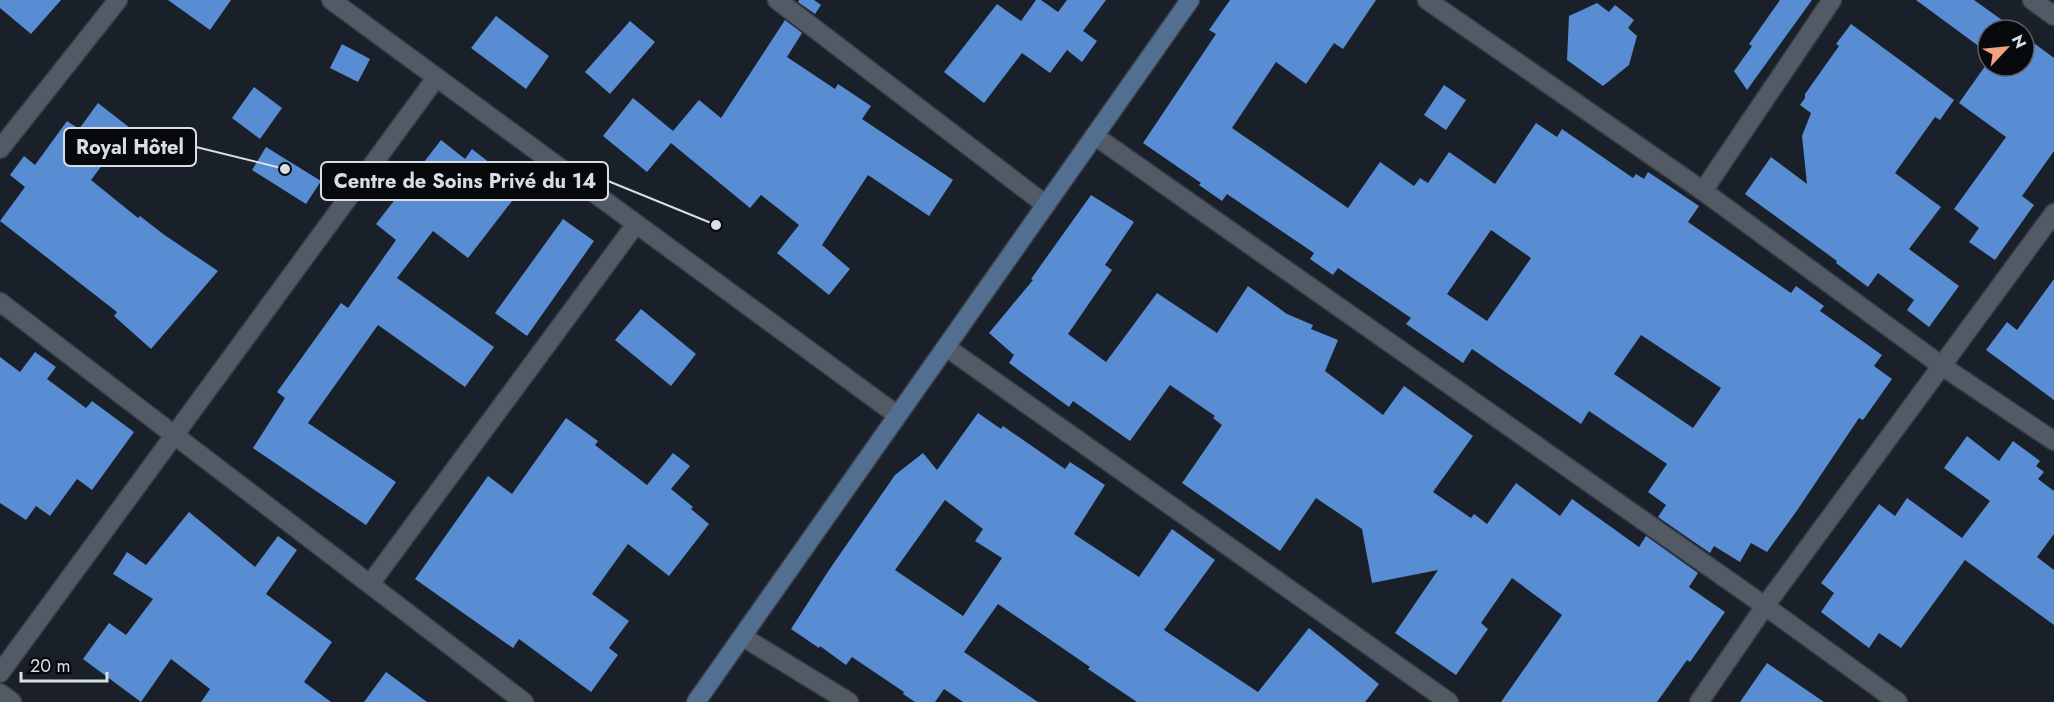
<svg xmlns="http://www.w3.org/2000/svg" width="2054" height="702" viewBox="0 0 2054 702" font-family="Jost,sans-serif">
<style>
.building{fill:#588dd3;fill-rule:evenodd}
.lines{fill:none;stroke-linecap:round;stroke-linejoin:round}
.minor-casing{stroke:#383c45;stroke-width:21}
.tertiary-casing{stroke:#383c45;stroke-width:21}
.secondary-casing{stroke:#383c45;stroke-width:21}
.minor{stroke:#525b65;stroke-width:18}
.tertiary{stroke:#525b65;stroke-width:18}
.secondary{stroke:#526e90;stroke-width:18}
.leader{fill:none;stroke:#d9dee5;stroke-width:2}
.callout-dot{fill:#d9dee5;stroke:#07090d;stroke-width:2}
.callout{fill:#07090d;stroke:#d9dee5;stroke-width:2}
.callout-label{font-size:20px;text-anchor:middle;font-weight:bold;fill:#d9dee5}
</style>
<rect width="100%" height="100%" fill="#192029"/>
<!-- building -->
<g class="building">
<polygon points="0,0 61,0 31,34 0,8"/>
<polygon points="168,0 231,0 210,30"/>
<polygon points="799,0 814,0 821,5 815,14 798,2"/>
<polygon points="1036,0 1041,0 1058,12 1067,0 1106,0 1083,31 1097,41 1082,62 1067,50 1050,73 1022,53 984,103 944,72 997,4 1021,21"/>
<path d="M1230,0H1376L1343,49L1334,43L1306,84L1276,62L1232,128L1348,208L1380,162L1414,186L1420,178L1428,183L1449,152L1495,184L1536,123L1557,137L1562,129L1633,178L1636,174L1644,179L1648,172L1699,206L1688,222L1791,293L1796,286L1824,306L1820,311L1882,355L1874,366L1892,379L1863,420L1859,418L1796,512L1767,552L1751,543L1740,562L1714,546L1710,553L1658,517L1666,505L1648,492L1667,464L1589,411L1581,424L1472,349L1463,363L1406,324L1411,318L1338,268L1333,275L1310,259L1314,253L1227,194L1222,201L1199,185L1201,183L1143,143L1216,34L1209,30ZM1491,230L1531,258L1487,321L1447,294ZM1641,335L1721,388L1693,428L1614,374Z"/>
<polygon points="1780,0 1812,0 1747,90 1734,71 1752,46 1749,44"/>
<polygon points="1916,0 1974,0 2016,30 1988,30 1988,53"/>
<polygon points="1597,3 1609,12 1615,5 1634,20 1628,28 1637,36 1629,65 1603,86 1567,60 1569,16"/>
<polygon points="496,16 549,56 526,89 471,48"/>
<polygon points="785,20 802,33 787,57 835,89 838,84 871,106 862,119 953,180 929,216 868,175 822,245 850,269 829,295 777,253 799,225 761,195 750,208 671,143 647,172 603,136 633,98 673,131 699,100 721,118"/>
<polygon points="630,21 655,42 610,94 585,72"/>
<polygon points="1851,24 1954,100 1940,120 1935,117 1895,173 1941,207 1909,249 1959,286 1929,327 1907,310 1914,300 1878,273 1868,287 1836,263 1837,261 1745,194 1771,157 1807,184 1802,136 1811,113 1800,105 1805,98 1805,94 1839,46 1836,44"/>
<polygon points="2024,36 2054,58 2054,151 2022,196 2034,205 1995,260 1969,242 1979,228 1954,209 2006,137 1959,103 1988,62 1988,66 2024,66"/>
<polygon points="342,44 370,59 358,82 330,68"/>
<polygon points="1444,85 1466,100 1446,130 1424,115"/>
<polygon points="254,87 282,108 260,139 232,118"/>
<polygon points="98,103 130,128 91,180 138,218 140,216 163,234 218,271 151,349 114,316 117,312 0,221 25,187 10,175 24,156 35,165 67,121 79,129"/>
<polygon points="441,140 465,159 472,149 522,188 468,258 433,231 397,278 494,347 465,387 378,325 308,423 396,482 366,525 253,448 285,398 277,392 341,303 348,308 396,240 376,224"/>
<polygon points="266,147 321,181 306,204 252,170"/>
<polygon points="1091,195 1134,222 1105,265 1112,270 1068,334 1106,362 1157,293 1217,333 1248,286 1287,314 1313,325 1311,329 1338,340 1325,371 1383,415 1404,386 1473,436 1433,492 1471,518 1474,514 1487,524 1516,483 1560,516 1572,499 1639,547 1646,536 1698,573 1689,587 1725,612 1690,662 1687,660 1657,702 1501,702 1562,615 1512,578 1481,623 1488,629 1456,675 1395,633 1438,570 1372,583 1362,529 1316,498 1280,551 1182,483 1222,425 1213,418 1215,416 1170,385 1130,441 1073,401 1069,407 1009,363 1014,355 989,333 1033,280 1031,279"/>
<polygon points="563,219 594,241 527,336 495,313"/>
<polygon points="2054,279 2054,400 1986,350 2007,322 2017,330"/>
<polygon points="641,309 696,354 671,386 615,340"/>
<polygon points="35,352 56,367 47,379 86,408 92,401 134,432 92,490 77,479 50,516 36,506 26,520 0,503 0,357 20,372"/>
<path d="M978,413L1001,429L1003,426L1065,469L1070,462L1105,485L1074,534L1139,577L1172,529L1215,560L1164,630L1258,692L1309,628L1379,684L1365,702H1137L1088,669L1090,667L998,604L964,652L1038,702H963L944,689L935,702H915L903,694L904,692L852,657L846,665L820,646L819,648L791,629L829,570L895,475L923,453L937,470ZM945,500L983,529L975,541L1002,558L963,616L895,570Z"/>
<polygon points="566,418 598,441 595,445 647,485 673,453 690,466 671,489 693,507 691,509 709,524 669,576 628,544 592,594 629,621 609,648 618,655 591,692 519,639 513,648 415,579 488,476 512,494"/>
<polygon points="1967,436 1999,461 2013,441 2040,461 2036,466 2044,472 2038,479 2054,491 2054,534 2037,557 2054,570 2054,625 1965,560 1901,648 1879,633 1869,648 1821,612 1834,593 1821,583 1879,504 1895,516 1907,498 1962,538 1990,501 1944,468"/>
<polygon points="189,512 255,567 278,536 297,550 266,594 332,642 304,682 331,702 201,702 210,689 171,659 141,702 83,659 109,623 126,635 153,599 113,574 127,552 146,565"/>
<polygon points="1767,663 1824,702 1740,702"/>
<polygon points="386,672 427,702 364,702"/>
</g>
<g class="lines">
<!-- minor casing -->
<g class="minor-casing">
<g id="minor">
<polyline points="777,0 1046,205"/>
<polyline points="1427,0 1703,191 1942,366 2054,441"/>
<polyline points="2032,0 2054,16"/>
<polyline points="1095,136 1765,606 1898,702"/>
<polyline points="0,149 118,0"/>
<polyline points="1703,191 1832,0"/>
<polyline points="0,302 524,702"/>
<polyline points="946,347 1449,702"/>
<polyline points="370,584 636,224"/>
<polyline points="743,637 849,702"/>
<polyline points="0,673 436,78"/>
<polyline points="0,693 12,702"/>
<polyline points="1699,702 1765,606 2054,213"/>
</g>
</g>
<!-- tertiary casing -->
<g class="tertiary-casing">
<polyline id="tertiary" points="331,0 897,415"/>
</g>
<!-- secondary casing -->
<g class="secondary-casing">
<polyline id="secondary" points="696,702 1190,0"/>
</g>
<!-- minor -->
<use href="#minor" class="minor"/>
<!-- tertiary -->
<use href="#tertiary" class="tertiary"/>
<!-- secondary -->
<use href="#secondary" class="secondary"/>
</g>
<!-- callouts -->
<path class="leader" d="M285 169L196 147M716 225L608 181"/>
<g class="callout-dot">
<circle cx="285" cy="169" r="6"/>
<circle cx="716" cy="225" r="6"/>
</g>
<g class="callout">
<rect x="64" y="128" width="132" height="38" rx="6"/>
<rect x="321" y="162" width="287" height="38" rx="6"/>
</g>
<g class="callout-label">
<text x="130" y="154">Royal Hôtel</text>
<text x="465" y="188">Centre de Soins Privé du 14</text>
</g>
<!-- north arrow -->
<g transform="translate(2006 48) rotate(64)"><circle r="28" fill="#07090d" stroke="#5b5e63" stroke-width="1.5"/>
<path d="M0-4.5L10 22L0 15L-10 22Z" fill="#f1a17d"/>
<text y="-9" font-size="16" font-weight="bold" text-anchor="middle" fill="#d9dee5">N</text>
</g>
<!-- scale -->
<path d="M21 672v9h86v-9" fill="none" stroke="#d9dee5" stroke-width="3"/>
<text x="30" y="672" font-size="18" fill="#d9dee5" stroke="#07090d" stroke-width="4.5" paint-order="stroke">20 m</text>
</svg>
